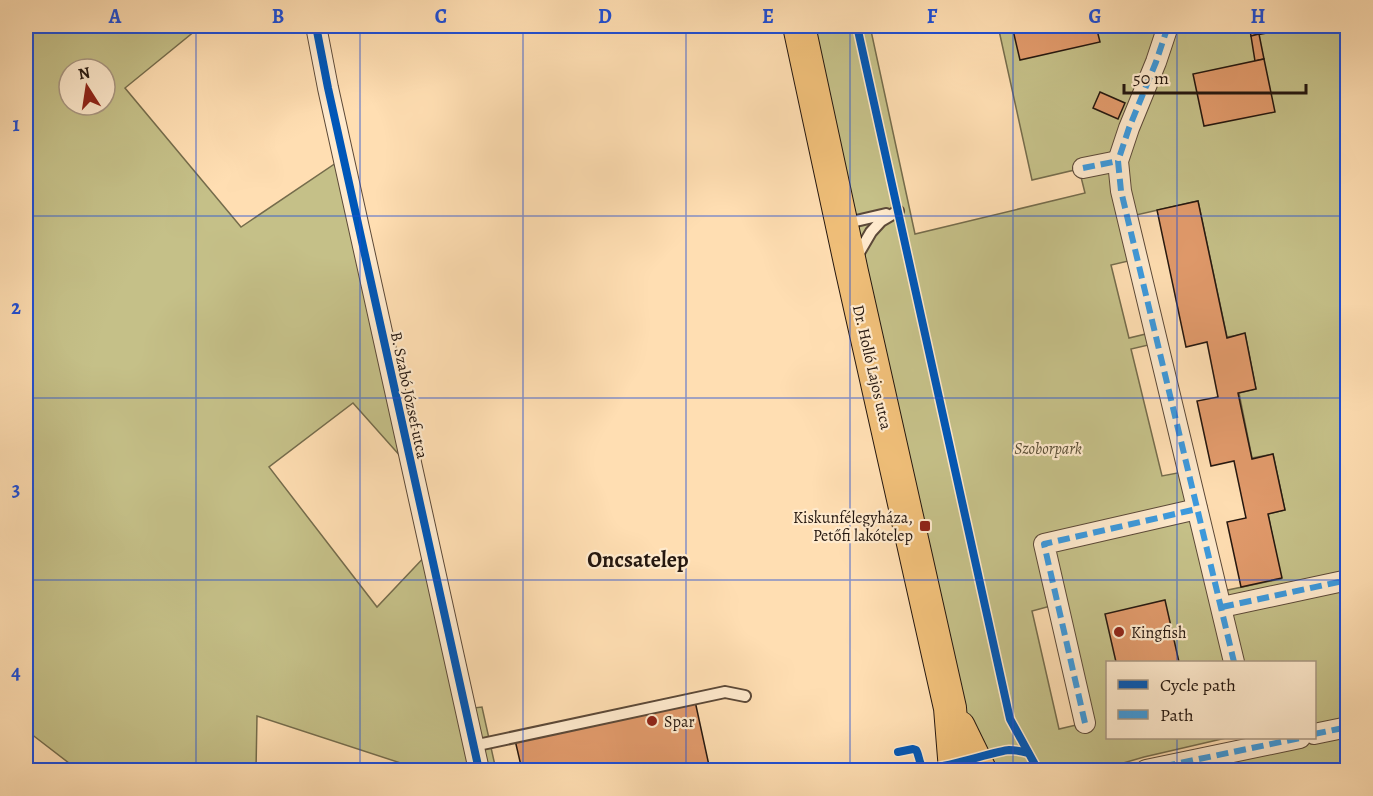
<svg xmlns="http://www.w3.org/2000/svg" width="1373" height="796" viewBox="0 0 1373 796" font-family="Alegreya,serif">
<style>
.green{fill:#c5c088;stroke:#756c4c;stroke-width:1.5;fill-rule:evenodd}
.building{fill:#e19a6b;stroke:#25170f;stroke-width:1.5}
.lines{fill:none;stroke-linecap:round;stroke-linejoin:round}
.lane-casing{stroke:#5c4938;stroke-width:14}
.street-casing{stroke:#5c4938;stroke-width:22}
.primary-casing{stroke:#25170f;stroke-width:34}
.lane{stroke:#ffeacd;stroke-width:10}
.street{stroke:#ffeacd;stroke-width:20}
.primary{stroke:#f0bf79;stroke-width:32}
.quiet{stroke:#3c9ade;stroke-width:6;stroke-dasharray:12 6;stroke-linecap:butt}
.cycleway-casing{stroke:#ffeacd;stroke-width:11}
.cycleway{stroke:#0057b8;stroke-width:8}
.grid{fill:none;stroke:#1d4ed8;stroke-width:1.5;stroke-opacity:0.55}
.poi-dot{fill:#8f2418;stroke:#ffeacd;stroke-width:2}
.labels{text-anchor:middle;stroke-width:4.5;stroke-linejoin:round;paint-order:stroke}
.street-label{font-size:16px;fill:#25170f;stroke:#ffeacd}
.park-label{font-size:16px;font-style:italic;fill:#5d5239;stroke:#ffeacd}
.poi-label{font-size:16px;fill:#25170f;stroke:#ffeacd;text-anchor:start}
.district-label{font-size:22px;font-weight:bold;fill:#25170f;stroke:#ffeacd}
.neatline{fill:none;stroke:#1d4ed8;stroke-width:2}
.grid-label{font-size:20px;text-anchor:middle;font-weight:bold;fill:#1d4ed8}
</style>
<rect width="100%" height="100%" fill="#ffdeb2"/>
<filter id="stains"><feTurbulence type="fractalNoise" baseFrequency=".00333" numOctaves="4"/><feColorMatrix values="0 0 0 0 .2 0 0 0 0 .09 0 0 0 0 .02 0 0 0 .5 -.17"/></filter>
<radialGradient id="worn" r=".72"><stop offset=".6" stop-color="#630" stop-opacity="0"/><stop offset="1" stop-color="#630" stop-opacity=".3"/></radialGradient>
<!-- green -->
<g class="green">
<path d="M26,26H201L125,88L241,227L339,161L410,467L353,403L269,467L377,607L430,551L465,709L482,707L496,770H422L257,716L256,770H78L26,730ZM69,69H105V105H69Z"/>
<path d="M798,26H870L915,234L1085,193L1079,169L1032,180L998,26H1347V770H1148L1254,747L1252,738H1314V662H1108V738H1226L1144,757L1099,770H992L973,741ZM1198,201L1227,337L1245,334L1256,389L1239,393L1252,458L1273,454L1285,510L1268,514L1281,579L1218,592L1188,471L1162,476L1131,349L1157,343L1154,332L1129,338L1111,265L1137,259L1127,217ZM1058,604L1085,723L1059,729L1032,611Z"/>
</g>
<!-- building -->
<g class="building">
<polygon points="1012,26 1096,26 1100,42 1020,60"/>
<polygon points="1249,26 1302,26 1251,36"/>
<polygon points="1259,34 1264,59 1255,61 1251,36"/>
<polygon points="1264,59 1275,112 1204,126 1193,74"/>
<polygon points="1100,92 1125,103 1118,119 1093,108"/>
<polygon points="1198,201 1227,338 1245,333 1256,389 1238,393 1252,459 1273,454 1285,510 1268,514 1282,578 1241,587 1227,522 1246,518 1234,461 1211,466 1197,401 1218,397 1207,342 1186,347 1157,210"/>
<polygon points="1165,600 1179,662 1116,662 1105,614"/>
<polygon points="695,701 710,770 522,770 515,740"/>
</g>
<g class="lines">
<!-- lane casing -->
<g class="lane-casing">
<g id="lane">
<polyline points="843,224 886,214"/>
<polyline points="857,256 871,232 881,221 898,211"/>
<polyline points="473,746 725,692 745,696"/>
</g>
</g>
<!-- street casing -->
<g class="street-casing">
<g id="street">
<polyline points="316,26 328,88 479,770"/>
<polyline points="1168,26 1156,62 1129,128 1118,161 1121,191 1234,662"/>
<polyline points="1083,168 1118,161"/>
<polyline points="1222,607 1348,580"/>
<polyline points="1085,723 1044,544 1197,509"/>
<polyline points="1314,734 1348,727"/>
<polyline points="1146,770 1300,738"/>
</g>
</g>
<!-- primary casing -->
<g class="primary-casing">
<g id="primary">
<polyline points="799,26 852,272 950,708 955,770"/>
<polyline points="959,727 980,770"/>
</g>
</g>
<!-- lane -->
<use href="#lane" class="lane"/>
<!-- street -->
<use href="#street" class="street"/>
<!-- primary -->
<use href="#primary" class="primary"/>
<!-- quiet -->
<g class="quiet">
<polyline points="1168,26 1156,62 1129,128 1118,161 1121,191 1234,662"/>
<polyline points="1083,168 1118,161"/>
<polyline points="1222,607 1348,580"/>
<polyline points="1085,723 1044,544 1197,509"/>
<polyline points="1314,734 1348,727"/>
<polyline points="1146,770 1300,738"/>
</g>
<!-- cycleway casing -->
<g class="cycleway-casing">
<g id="cycleway">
<polyline points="316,26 328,88 479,770"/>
<polyline points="857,26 1010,719 1038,770"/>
<path d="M898,752L913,749L916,750C919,754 919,764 923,767C930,773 995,751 1009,750C1016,750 1021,751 1028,753"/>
</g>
</g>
<!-- cycleway -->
<use href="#cycleway" class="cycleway"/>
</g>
<!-- grid -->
<path class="grid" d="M196,26V770M360,26V770M523,26V770M686,26V770M850,26V770M1013,26V770M1177,26V662M26,216H1348M26,398H1348M26,580H1348M1177,738V770"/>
<!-- markers -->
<g class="poi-dot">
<rect x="919" y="520" width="12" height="12" rx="3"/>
<circle cx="1119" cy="632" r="6"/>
<circle cx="652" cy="721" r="6"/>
</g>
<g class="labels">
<!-- street labels -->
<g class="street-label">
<text transform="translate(873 367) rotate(77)" y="6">Dr. Holló Lajos utca</text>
<text transform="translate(410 395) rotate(78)" y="6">B. Szabó József utca</text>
</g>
<!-- park labels -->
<g class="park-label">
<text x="1048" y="454">Szoborpark</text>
</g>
<!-- poi labels -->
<g class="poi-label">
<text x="913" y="523" text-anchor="end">Kiskunfélegyháza,<tspan x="913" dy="18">Petőfi lakótelep</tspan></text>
<text x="1131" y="638">Kingfish</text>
<text x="664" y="727">Spar</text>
</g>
<!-- district labels -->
<g class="district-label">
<text x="638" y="567">Oncsatelep</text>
</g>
</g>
<!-- margin -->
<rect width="1373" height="796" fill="none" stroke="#ffdeb2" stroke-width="66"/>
<!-- legend -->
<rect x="1106" y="661" width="210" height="78" fill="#ffeacd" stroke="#a89681" stroke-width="1.5"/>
<rect x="1118" y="680" width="30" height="9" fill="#0057b8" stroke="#a89681" stroke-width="1.5"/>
<text x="1160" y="691" font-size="18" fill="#25170f">Cycle path</text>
<rect x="1118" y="710" width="30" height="9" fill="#3c9ade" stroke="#a89681" stroke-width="1.5"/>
<text x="1160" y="721" font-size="18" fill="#25170f">Path</text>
<!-- north arrow -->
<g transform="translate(87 87) rotate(348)"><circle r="28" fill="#ffeacd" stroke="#a89681" stroke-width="1.5"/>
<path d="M0-4.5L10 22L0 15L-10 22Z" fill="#8f2418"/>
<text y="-9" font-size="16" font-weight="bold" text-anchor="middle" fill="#25170f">N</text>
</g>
<!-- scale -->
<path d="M1124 84v9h182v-9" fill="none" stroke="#25170f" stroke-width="3"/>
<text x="1133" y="84" font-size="18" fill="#25170f" stroke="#ffeacd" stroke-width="4.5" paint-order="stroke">50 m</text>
<rect x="33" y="33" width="1307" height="730" class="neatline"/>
<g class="grid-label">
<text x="115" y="23">A</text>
<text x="278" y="23">B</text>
<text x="441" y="23">C</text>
<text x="605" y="23">D</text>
<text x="768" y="23">E</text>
<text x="932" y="23">F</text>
<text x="1095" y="23">G</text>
<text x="1258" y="23">H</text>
<text x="16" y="131">1</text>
<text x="16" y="314">2</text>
<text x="16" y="496">3</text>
<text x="16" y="679">4</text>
</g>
<rect width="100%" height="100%" filter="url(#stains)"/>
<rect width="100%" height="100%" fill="url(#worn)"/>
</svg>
